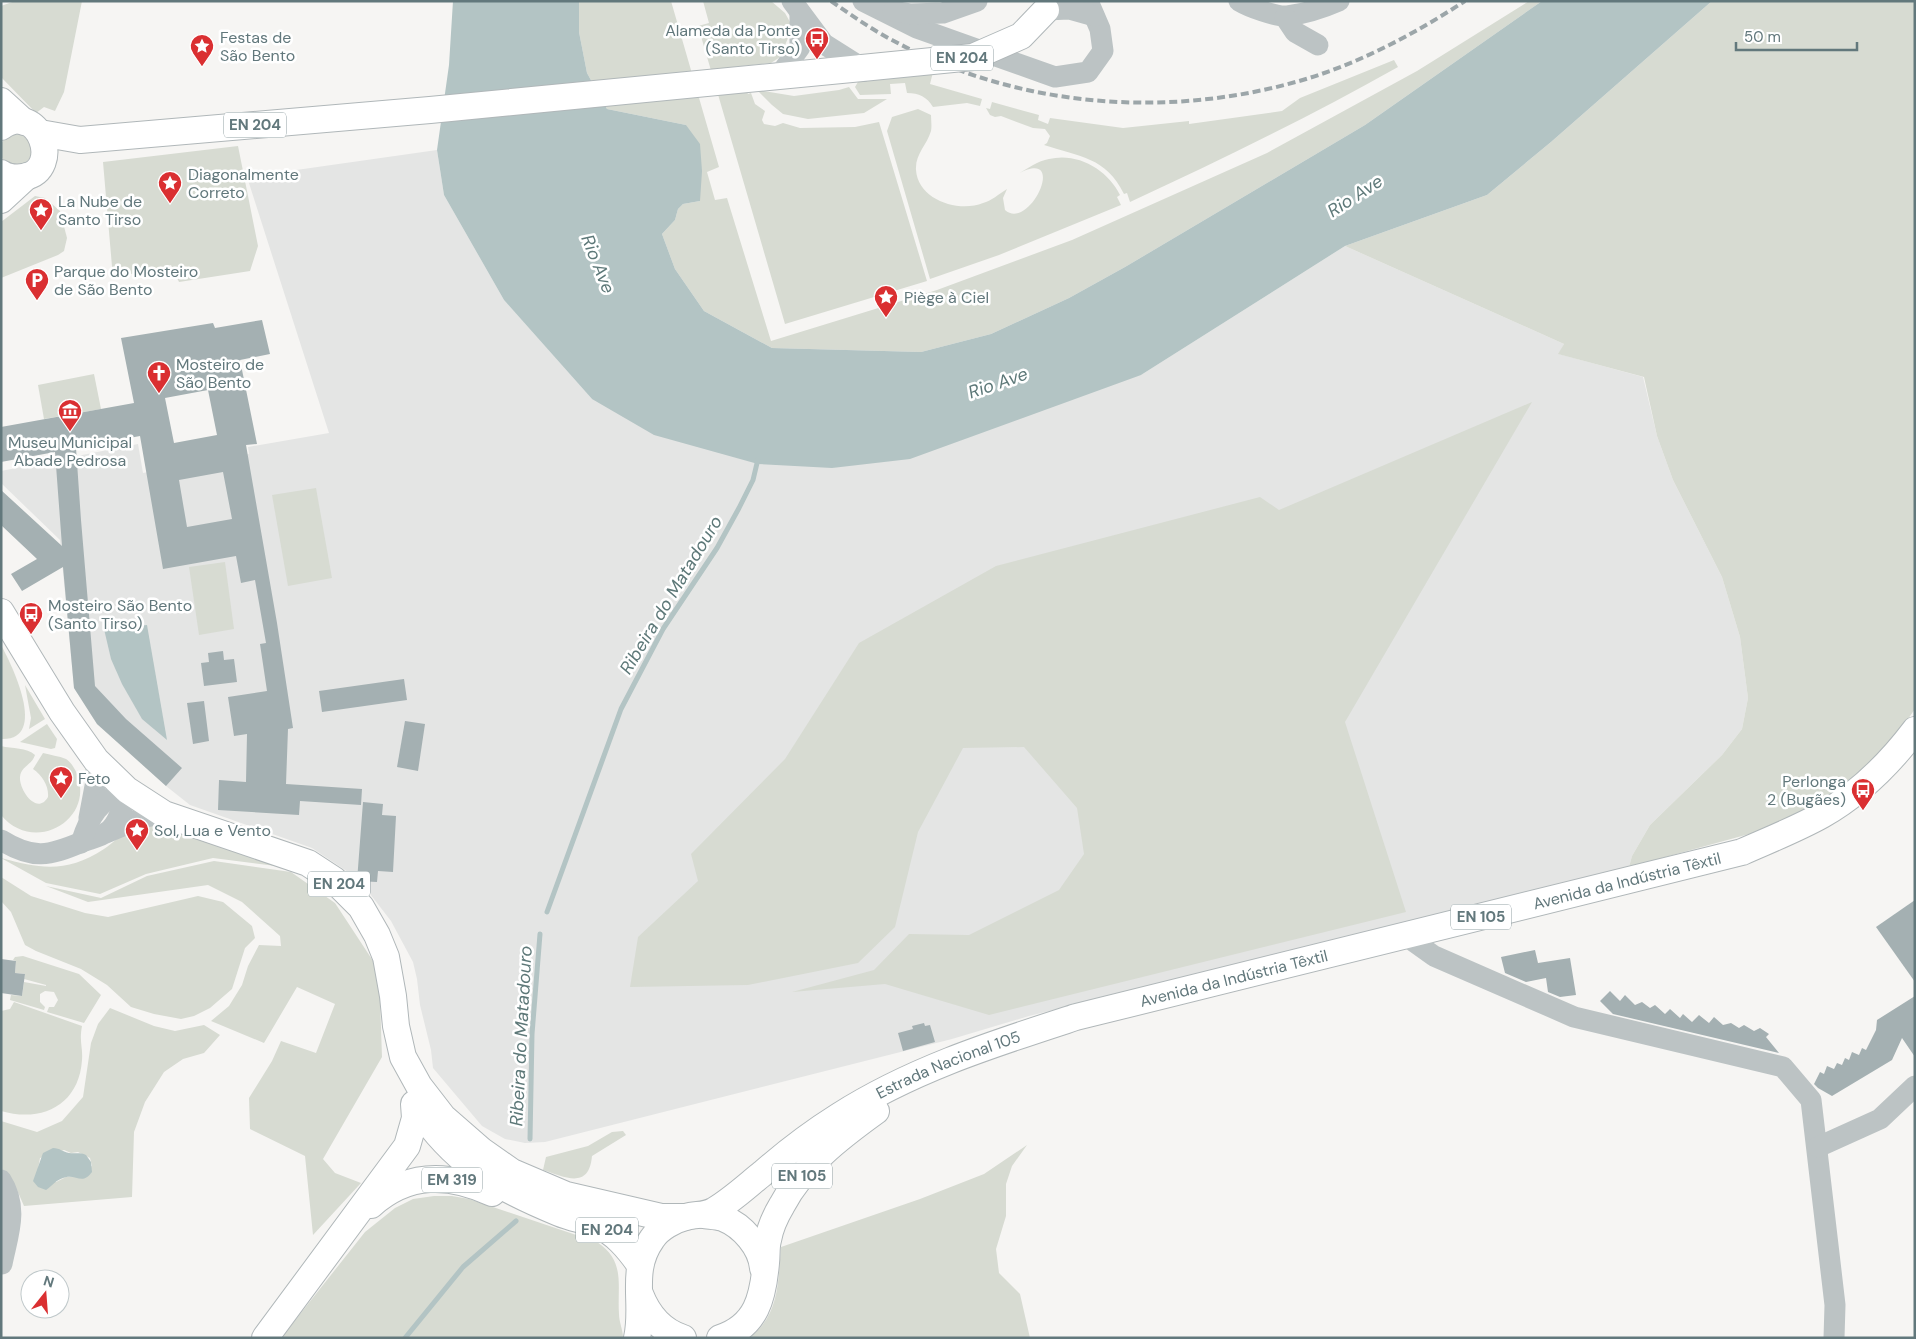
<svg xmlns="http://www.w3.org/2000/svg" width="1916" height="1339" viewBox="0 0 1916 1339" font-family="'DM Sans',sans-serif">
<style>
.built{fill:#e4e5e4}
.green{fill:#d7dbd2;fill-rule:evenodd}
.water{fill:#b3c4c4}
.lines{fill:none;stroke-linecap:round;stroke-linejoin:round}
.stream{stroke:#b3c4c4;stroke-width:5}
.building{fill:#a4b0b2;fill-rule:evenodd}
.major-casing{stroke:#b0b7b9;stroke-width:28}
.minor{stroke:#bcc3c4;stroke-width:21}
.major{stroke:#fff;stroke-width:26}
.rail{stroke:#9ca6a9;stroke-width:4;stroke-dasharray:8 4;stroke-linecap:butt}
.major-bridge-casing{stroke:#b0b7b9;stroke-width:28;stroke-linecap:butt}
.major-bridge{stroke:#fff;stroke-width:26}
.labels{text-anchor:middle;stroke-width:5;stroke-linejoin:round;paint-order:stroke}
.shield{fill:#fff;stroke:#91a0a3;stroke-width:1}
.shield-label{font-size:15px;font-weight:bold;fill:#62787c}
.poi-label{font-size:16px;fill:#62787c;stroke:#fff;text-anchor:start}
.street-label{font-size:16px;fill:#62787c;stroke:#fff}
.water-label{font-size:18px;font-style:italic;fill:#5d7878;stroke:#fff}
</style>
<rect width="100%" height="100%" fill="#f6f5f3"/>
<!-- built -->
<polygon class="built" points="437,150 444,195 504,300 592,399 1141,375 1345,246 1564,344 1559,354 1643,377 1657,436 1673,480 1722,577 1740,637 1748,698 1742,729 1722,755 1650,825 1632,856 1629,867 1029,1016 952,1039 545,1142 525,1143 505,1139 482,1126 433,1068 431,1050 420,1005 417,979 413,962 391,921 367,890 348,872 312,848 190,805 166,786 97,724 74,688 60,540 1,483 1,471 138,444 143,473 249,454 248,447 329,433 247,177"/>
<!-- green -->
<g class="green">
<polygon points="15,1 82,1 64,92 55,111 44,107 36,113 1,77 1,6"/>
<polygon points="579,1 671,1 719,167 707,172 715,200 727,198 771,341 937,290 1072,240 1267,153 1417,71 1529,1 1542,1 1365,125 1125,267 1069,298 991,334 921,352 772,348 704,311 675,269 662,234 675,220 678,209 683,204 700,201 686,125 607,109 587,73 579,32"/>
<polygon points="703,1 771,1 785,13 790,22 791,31 780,57 771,63 734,67 748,94 751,93 755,104 765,111 762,120 764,124 775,126 783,123 800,128 855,127 879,122 927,281 785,324 698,26 709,23"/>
<polygon points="1712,1 1915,1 1915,709 1885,751 1833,793 1771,828 1629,867 1632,856 1650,825 1722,755 1742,729 1748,698 1740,637 1722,577 1673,480 1657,436 1644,377 1558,354 1564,344 1345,246 1487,195 1551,142"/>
<path d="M1394,60L1398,67C1311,116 1221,160 1130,202L1127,193L1124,194C1106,157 1080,157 1044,145L1047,143L1050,136L1045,129L1033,128L1001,116L995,117L990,115L986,108L990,109L992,102L1039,115L1038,120L1048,124L1050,118L1123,128L1189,121V124L1282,111L1300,98Z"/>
<path d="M933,72L930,84L982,99L980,106L967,103L933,107C927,97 919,93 907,93L905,83L890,84L891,94L860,95L855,87L858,82Z"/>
<polygon points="849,87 858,99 887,99 864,113 808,119 783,114 772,105 757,90 794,96 839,90"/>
<path d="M918,109L931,115C931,120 932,126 931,131C927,145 915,154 916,170C918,200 959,213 983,203C991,201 999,194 1007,189L1003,198L1005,210C1030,232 1069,146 1018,174C1028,168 1038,161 1049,159C1078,152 1108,170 1120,195L1117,197L1121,205L999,255L930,279L887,131L892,117Z"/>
<circle cx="16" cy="150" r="16"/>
<polygon points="238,146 258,246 250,271 179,282 171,265 113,278 103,162"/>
<polygon points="35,196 45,198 60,211 67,238 64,251 58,255 1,278 1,222"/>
<polygon points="94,374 101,409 44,419 38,385"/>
<polygon points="1532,402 1345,722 1406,912 989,1015 885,984 792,992 874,970 909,934 969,935 1059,890 1084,854 1077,808 1024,747 963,748 918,832 895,927 858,963 748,985 630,987 638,937 698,881 691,854 785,759 859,643 996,566 1260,497 1279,510"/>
<polygon points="316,488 332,578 288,586 272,495"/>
<polygon points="225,562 234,629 199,635 189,567"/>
<path d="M1,645C12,665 49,741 1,739Z"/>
<polygon points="25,685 45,719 29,729 31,718"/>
<polygon points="47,724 57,739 55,748 51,749 20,742"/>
<path d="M1,746C12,749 27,747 35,755C32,765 21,766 20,777C19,790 37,816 48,797C49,786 42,775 33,769L43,753C50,755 59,756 66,759C71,762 75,769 77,774C95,820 34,855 1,815Z"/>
<path d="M159,824L292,868L213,858L146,874L100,894L46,883L1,858C41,869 67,873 104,849C113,843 120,835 129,831C138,827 150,826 159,824Z"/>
<polygon points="214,861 291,872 335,903 379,970 382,1057 323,1159 335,1173 361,1183 313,1235 305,1156 250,1129 249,1098 272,1061 281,1041 316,1053 335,1004 297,987 264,1043 211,1021 229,1006 242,985 248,966 259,945 281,946 280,936 242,902 208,885 88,902 46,886 101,898 147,876"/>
<polygon points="1,877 31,896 85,913 108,917 198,896 223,902 252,926 255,938 245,948 232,989 210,1008 194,1016 181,1019 154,1014 131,1007 107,985 81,969 36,951 25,945 11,912 1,901"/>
<polygon points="23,956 79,974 101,995 84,1023 47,1012 49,1007 54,1007 58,1000 54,992 45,991 40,994 40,1002 45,1007 44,1010 10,1000 11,995 22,996 24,982 46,986 46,985 24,979 25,974 15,973 16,961 13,960 15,957"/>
<path d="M14,1002L82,1026C79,1042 83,1047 82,1060C79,1105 42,1123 1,1111V1011L10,1009Z"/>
<path d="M110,1008L154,1026L175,1031L204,1025L220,1035L204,1053L183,1059L164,1072L145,1102L134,1132L132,1197L24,1206L17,1190L1,1169V1121L37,1132L62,1121L83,1097L91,1043L98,1024ZM64,1150L71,1153L78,1152L90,1158L92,1166L73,1177H66L56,1182L38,1169L40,1158Z"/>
<path d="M623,1131L626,1135L592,1156C589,1190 565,1177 543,1170L546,1157L588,1146L612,1132Z"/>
<path d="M1027,1145L1012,1166L1006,1184V1216L996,1249L999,1273L1020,1294L1030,1338H749C780,1315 778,1281 781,1247L920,1199L984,1174Z"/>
<path d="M434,1196H452L469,1199L597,1242C626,1261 617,1285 619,1314C619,1322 623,1330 623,1338H281L365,1232L395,1208L413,1199Z"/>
</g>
<!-- water -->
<g class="water">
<polygon points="453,1 579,1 579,32 587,73 607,109 686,125 700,144 702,171 700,201 683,204 678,209 675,220 662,234 675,269 704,311 772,348 921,352 991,334 1069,298 1125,267 1365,125 1542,1 1712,1 1551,142 1487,195 1345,246 1141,375 910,459 832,468 758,464 654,435 592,399 504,300 444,195 437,150 449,65"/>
<polygon points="147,625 167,740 142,719 122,684 111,659 104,629"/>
<path d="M53,1148C60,1148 63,1152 69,1153C75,1154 80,1152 86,1155L91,1162L92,1172C82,1186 76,1173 63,1178C56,1180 52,1186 46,1190L38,1187L33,1181L43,1153Z"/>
</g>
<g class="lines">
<!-- stream -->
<g class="stream">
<polyline points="547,912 621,709 663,629 717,548 739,508 753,480 758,459"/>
<polyline points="530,1139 532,1034 540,934"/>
<polyline points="405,1338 463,1267 516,1221"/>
</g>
</g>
<!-- building -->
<g class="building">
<path d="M262,320L270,354L240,360L257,444L246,445L277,623L293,728L288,729L286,784L362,789L361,805L300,801L299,815L218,810L219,780L246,782L247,734L234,736L228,697L267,691L260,644L266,643L255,580L241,583L236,556L163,569L140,436L76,448L81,520L95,686L126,719L182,768L166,786L97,724L74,688L63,567L22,591L11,574L37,559L1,525V490L62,546L55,452L1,462V427L134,403L121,338L213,323L215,328ZM208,390L217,435L174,443L165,398ZM223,472L232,519L187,527L179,480Z"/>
<polygon points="223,651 224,660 234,659 237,682 204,686 201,663 209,662 208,653"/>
<polygon points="404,679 407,700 322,712 319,691"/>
<polygon points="204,701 209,741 193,744 187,703"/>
<polygon points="405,721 425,724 418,771 397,767"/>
<polygon points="363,802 383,804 382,815 396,816 393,872 378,871 377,882 357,881"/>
<polygon points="1915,900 1915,982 1876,927"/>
<polygon points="1535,950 1538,963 1570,958 1576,995 1560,997 1548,992 1546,978 1526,982 1505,973 1501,957"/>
<polygon points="1,959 16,961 15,973 25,974 22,996 1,993"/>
<polygon points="1610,991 1620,1001 1625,995 1635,1005 1642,1002 1650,1008 1655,1005 1665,1014 1670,1009 1680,1018 1683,1014 1692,1022 1699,1015 1709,1023 1714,1017 1723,1025 1731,1023 1739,1028 1744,1025 1754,1031 1760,1028 1769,1034 1766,1037 1779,1053 1613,1014 1600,1001"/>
<polygon points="1915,996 1915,1057 1902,1038 1892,1060 1832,1096 1818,1088 1814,1084 1820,1072 1824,1074 1827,1066 1834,1069 1837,1063 1842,1065 1845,1058 1849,1060 1852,1052 1859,1055 1862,1048 1866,1050 1876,1030 1877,1020"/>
<polygon points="924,1023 925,1026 930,1025 935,1042 903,1051 898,1033 913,1029 912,1026"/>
</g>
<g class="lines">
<!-- major casing -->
<g class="major-casing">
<g id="major">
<polyline points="1,101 24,122"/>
<path d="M1,127C39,99 64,170 24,177C16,178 8,178 1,173"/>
<polyline points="40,133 80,140 430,110 862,68"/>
<polyline points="1,200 27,176"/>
<polyline points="1,612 62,712 96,760 127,790 164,814 308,863 334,880 361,907 377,935 386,957 393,996 396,1026 403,1057 419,1086 443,1117 482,1151 512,1172 566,1195 661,1217 685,1217"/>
<path d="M424,1117C461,1168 503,1190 559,1213C571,1218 584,1220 595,1224C615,1232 628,1248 640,1265"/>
<path d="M371,1205C408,1172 449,1173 492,1193"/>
<path d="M703,1215C709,1216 717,1216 723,1218C743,1226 761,1247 763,1268"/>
<path d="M640,1294C648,1315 661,1331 683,1338"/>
<polyline points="265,1338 407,1146 415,1118 414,1104"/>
<path id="s1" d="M637,1338C645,1303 629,1271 652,1239C659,1228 674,1220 686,1217C696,1214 706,1216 715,1210C732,1200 748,1185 763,1173C787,1152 812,1133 839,1116C913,1069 993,1044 1076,1017L1742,852C1769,840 1797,829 1822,815C1859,794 1890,763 1915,730"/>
<path d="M720,1338C757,1326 763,1297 766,1263C767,1255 766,1247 768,1240C770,1228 776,1215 782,1205C803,1165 840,1137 876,1111"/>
</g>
</g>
<!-- minor -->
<g class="minor">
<polyline points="792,1 824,44 862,68"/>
<polyline points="863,1 917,28 1055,77 1088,72 1103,51 1100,29 1088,1"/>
<polyline points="1045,1 1046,10 1069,9 1094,16"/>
<path d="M1239,1C1249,7 1276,17 1287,16C1305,14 1323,8 1339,1"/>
<polyline points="893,11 911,14 943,13 977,1"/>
<polyline points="1285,17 1295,32 1318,45"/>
<polyline points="779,76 800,47 800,13"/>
<polyline points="89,818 96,781 96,760"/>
<polyline points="108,832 144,817 164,814"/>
<path d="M1,840C33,860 49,856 82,842C89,839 101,837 107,832C119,824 124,803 127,790"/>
<path d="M81,843C90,815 98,801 127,790"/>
<polyline points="1406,936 1434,956 1574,1017 1783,1067 1811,1100 1835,1305 1834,1338"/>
<polyline points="1818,1147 1880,1119 1915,1086"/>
<path d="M1,1180C19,1208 8,1234 2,1264"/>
</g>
<!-- major -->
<use href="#major" class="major"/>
<!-- rail -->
<path class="rail" d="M831,1C851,15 871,29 892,40C1018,108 1169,120 1306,79C1362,62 1416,33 1465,1"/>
<!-- major-bridge casing -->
<g class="major-bridge-casing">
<polyline id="major-bridge" points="862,68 973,57 1021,36 1046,10"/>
</g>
<!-- major-bridge -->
<use href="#major-bridge" class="major-bridge"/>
</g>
<!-- icons -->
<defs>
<g id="bus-pin" transform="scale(1.25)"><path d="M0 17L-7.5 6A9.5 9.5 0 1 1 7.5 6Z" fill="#da2f31" stroke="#fff"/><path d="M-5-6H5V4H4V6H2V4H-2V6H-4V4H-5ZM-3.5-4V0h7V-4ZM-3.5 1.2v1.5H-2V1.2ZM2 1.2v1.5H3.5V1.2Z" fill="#fff"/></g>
<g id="sight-pin" transform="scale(1.25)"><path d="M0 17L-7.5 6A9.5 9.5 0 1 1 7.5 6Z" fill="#da2f31" stroke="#fff"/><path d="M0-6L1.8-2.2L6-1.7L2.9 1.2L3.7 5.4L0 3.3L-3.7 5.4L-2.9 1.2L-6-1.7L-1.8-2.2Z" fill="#fff"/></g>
<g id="parking-pin" transform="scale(1.25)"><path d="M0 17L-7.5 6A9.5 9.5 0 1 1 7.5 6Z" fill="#da2f31" stroke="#fff"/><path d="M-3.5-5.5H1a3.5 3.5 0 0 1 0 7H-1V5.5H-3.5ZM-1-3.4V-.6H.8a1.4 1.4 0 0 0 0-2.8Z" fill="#fff"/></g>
<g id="church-pin" transform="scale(1.25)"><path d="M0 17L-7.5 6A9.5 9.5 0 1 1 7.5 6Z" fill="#da2f31" stroke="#fff"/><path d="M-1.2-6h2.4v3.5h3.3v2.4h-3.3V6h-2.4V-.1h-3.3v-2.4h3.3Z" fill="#fff"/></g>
<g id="museum-pin" transform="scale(1.25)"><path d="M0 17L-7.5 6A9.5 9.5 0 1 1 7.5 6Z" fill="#da2f31" stroke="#fff"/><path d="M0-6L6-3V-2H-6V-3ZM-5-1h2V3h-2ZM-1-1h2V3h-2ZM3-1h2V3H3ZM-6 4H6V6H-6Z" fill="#fff"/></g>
</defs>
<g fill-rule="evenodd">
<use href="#bus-pin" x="817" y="39"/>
<use href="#sight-pin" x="202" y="46"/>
<use href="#sight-pin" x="170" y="183"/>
<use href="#sight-pin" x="41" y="210"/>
<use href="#parking-pin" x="37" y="280"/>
<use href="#sight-pin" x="886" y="297"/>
<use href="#church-pin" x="159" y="373"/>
<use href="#museum-pin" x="70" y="411"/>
<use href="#bus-pin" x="31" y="614"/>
<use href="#sight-pin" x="61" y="778"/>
<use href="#bus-pin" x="1863" y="790"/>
<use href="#sight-pin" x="137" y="830"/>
</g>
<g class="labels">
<!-- shield labels -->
<g class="shield">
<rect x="931" y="45.5" width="62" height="25" rx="4"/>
<rect x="224" y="112.5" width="62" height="25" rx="4"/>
<rect x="308" y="871.5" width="62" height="25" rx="4"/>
<rect x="1451" y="904.5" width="60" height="25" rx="4"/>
<rect x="772" y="1163.5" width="60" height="25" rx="4"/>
<rect x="422" y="1167.5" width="60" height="25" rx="4"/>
<rect x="576" y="1217.5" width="62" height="25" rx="4"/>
</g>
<g class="shield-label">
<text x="962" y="63">EN 204</text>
<text x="255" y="130">EN 204</text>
<text x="339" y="889">EN 204</text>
<text x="1481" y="922">EN 105</text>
<text x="802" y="1181">EN 105</text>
<text x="452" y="1185">EM 319</text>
<text x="607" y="1235">EN 204</text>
</g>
<!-- poi labels -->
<g class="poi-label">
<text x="800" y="36" text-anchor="end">Alameda da Ponte<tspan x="800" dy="18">(Santo Tirso)</tspan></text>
<text x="220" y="43">Festas de<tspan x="220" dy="18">São Bento</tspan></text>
<text x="188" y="180">Diagonalmente<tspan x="188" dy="18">Correto</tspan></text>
<text x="58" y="207">La Nube de<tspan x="58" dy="18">Santo Tirso</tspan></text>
<text x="54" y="277">Parque do Mosteiro<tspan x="54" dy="18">de São Bento</tspan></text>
<text x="904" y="303">Piège à Ciel</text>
<text x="176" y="370">Mosteiro de<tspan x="176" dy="18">São Bento</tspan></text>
<text x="70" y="448" text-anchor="middle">Museu Municipal<tspan x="70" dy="18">Abade Pedrosa</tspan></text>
<text x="48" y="611">Mosteiro São Bento<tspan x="48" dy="18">(Santo Tirso)</tspan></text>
<text x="78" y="784">Feto</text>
<text x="1846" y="787" text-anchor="end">Perlonga<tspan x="1846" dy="18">2 (Bugães)</tspan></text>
<text x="154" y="836">Sol, Lua e Vento</text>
</g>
<!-- street labels -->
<g class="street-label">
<text dy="6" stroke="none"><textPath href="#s1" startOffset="1154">Avenida da Indústria Têxtil</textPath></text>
<text dy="6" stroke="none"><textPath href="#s1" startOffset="749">Avenida da Indústria Têxtil</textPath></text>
<text dy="6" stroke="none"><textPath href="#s1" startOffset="450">Estrada Nacional 105</textPath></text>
</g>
<!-- water labels -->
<g class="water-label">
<text transform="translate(1355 196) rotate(-33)" y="6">Rio Ave</text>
<text transform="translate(598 264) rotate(68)" y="6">Rio Ave</text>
<text transform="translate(998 383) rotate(-19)" y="6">Rio Ave</text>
<text transform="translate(671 595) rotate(-59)" y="6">Ribeira do Matadouro</text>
<text transform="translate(521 1036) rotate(-87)" y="6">Ribeira do Matadouro</text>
</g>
</g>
<!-- border -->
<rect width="1916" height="1339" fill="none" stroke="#62787c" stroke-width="5"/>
<!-- north arrow -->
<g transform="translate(45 1294) rotate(17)"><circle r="24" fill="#ffffff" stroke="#c0c9cb"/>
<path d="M0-4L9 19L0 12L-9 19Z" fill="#da2f31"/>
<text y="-8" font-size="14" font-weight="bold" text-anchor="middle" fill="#62787c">N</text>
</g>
<!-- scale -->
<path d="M1736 42v8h121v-8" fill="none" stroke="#62787c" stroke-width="2.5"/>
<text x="1744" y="42" font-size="15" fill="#62787c" stroke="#ffffff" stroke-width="4" paint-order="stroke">50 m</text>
</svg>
